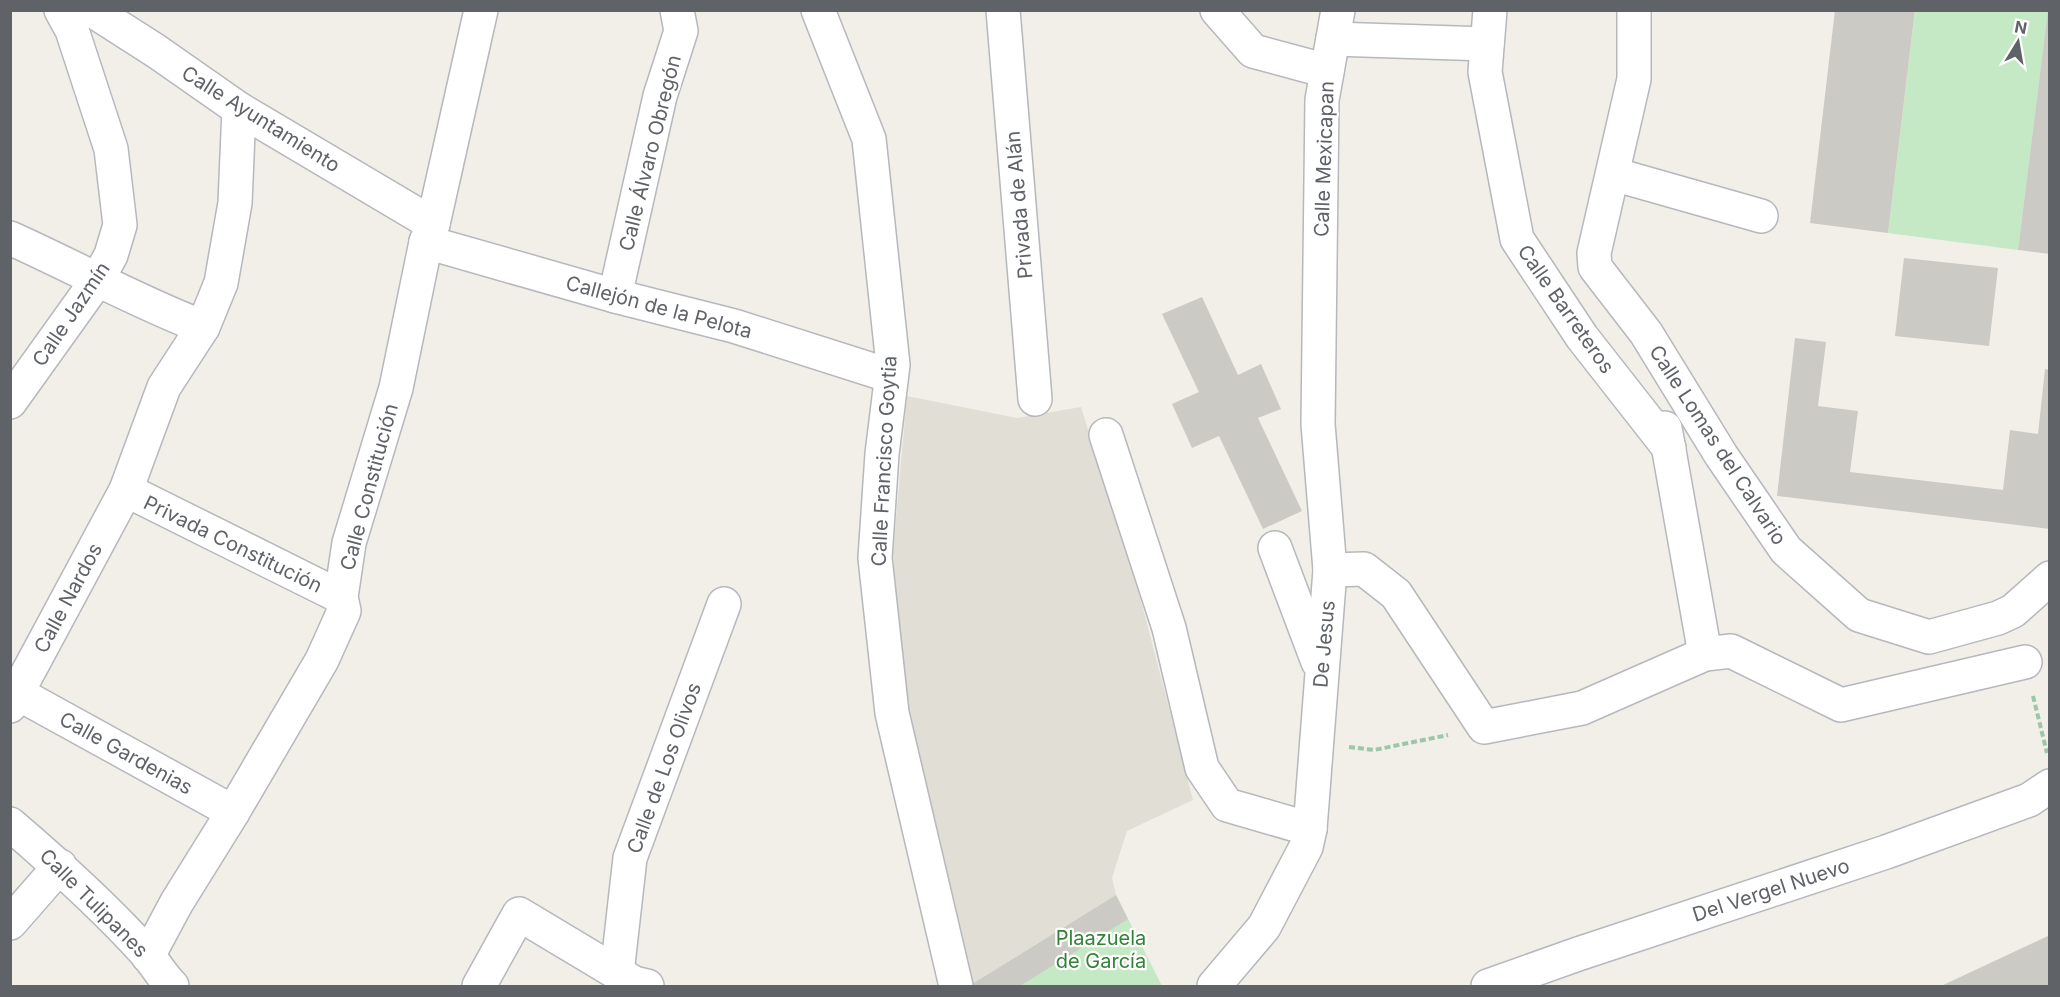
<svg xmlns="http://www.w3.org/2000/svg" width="2060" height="997" viewBox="0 0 2060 997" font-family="Inter,sans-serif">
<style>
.education{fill:#e1ded6}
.green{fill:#c5e8c5}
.building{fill:#cccac5}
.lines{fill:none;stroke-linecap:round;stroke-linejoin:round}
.minor-casing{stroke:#b5b8bc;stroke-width:36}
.path{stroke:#9cc7a9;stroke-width:4;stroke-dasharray:6 3;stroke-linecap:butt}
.minor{stroke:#fff;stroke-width:33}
.labels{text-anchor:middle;stroke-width:4.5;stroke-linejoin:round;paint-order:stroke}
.street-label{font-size:20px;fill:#5f6368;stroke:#fff}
.park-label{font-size:20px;fill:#348238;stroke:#fff}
</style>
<rect width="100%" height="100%" fill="#f1efe8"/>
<!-- education -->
<polygon class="education" points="907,396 1017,418 1081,407 1140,597 1193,800 1127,831 1112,878 1116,895 969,986 906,714 893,553"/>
<!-- green -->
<g class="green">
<polygon points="1915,11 2048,11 2018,250 1888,233"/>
<polygon points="1116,895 1162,986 969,986"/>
</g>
<!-- building -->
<g class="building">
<polygon points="1835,10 1915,10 1888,233 1810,223"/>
<polygon points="2048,10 2050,10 2050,254 2018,250"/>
<polygon points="1904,258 1998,268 1989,346 1895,336"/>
<polygon points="1202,297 1238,375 1261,364 1281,409 1258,418 1302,511 1263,529 1219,436 1192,448 1172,404 1199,392 1162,314"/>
<polygon points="1795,338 1826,342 1818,406 1858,411 1850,472 2003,490 2010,430 2038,434 2045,369 2050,370 2050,529 1777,496"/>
<polygon points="1116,895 1128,919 1020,986 969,986"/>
<polygon points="2050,935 2050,986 1941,986"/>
</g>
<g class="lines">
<!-- minor casing -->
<g class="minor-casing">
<g id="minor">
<polyline points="92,10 156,51 239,109 433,224"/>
<polyline points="818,10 869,139 893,365 882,454 875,558 892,713 956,986"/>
<polyline points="1003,10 1035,399"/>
<polyline points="1217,10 1253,51 1327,71"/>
<polyline points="1490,10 1485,72 1517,239 1582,337 1669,448"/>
<polyline points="1634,10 1634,79 1594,253 1595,267 1646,333 1721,455 1786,550 1859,615 1929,637 1998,618 2013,611 2050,578"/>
<polyline points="1333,39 1487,44"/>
<polyline points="1613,174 1761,216"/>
<path d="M10,238C75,267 137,302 203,327"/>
<polyline points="426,242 615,296 734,326 891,376"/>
<polyline points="615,296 660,96 681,31 677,10"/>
<polyline points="10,402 98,279 111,255 120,225 111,149 72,30 61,10"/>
<polyline points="1665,428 1705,654"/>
<polyline points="1106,435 1169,628 1202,768 1227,805 1310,829"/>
<polyline points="126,490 341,597"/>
<polyline points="1275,548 1318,662"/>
<polyline points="1330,570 1364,569 1396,594 1484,727 1582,708 1705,654 1731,651 1841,705 2025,662"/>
<polyline points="19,694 233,812"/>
<polyline points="10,706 126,490 164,387 203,327 221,283 235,203 239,109"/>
<path d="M10,824C58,865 105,907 147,954C156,965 162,976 172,986"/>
<polyline points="10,923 60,866"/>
<polyline points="148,956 177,902 233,812 322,660 344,611 341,597 349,543 396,388 426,242 433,224 481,10"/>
<polyline points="617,973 630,858 724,604"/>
<polyline points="479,986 519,914 634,983 647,986"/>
<polyline points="1214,986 1264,927 1306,847 1310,829 1330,570 1318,424 1322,100 1338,10"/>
<polyline points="1488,986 1578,954 1886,852 2029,800 2050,786"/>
</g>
</g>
<!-- path -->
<g class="path">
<polyline points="2033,696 2047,753"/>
<polyline points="1349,747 1374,750 1448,735"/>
</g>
<!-- minor -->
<use href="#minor" class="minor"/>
</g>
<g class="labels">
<!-- street labels -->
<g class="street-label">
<text transform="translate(261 119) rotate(32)" y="7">Calle Ayuntamiento</text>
<text transform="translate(650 153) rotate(-76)" y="7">Calle Álvaro Obregón</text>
<text transform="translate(1324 159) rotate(-88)" y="7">Calle Mexicapan</text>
<text transform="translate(1019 205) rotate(-95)" y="7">Privada de Alán</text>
<text transform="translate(659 307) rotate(15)" y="7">Callejón de la Pelota</text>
<text transform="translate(1566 309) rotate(55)" y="7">Calle Barreteros</text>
<text transform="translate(71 314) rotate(-56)" y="7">Calle Jazmín</text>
<text transform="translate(1718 445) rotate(57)" y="7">Calle Lomas del Calvario</text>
<text transform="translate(884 461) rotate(-87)" y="7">Calle Francisco Goytia</text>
<text transform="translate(369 487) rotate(-75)" y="7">Calle Constitución</text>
<text transform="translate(233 544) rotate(26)" y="7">Privada Constitución</text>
<text transform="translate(68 598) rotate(-62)" y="7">Calle Nardos</text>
<text transform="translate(1324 644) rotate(-85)" y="7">De Jesus</text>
<text transform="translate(126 753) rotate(29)" y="7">Calle Gardenias</text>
<text transform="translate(664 768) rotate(-70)" y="7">Calle de Los Olivos</text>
<text transform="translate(1771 890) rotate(-18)" y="7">Del Vergel Nuevo</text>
<text transform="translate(94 903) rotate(45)" y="7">Calle Tulipanes</text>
</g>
<!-- park labels -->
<g class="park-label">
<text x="1101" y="945">Plaazuela<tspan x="1101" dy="23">de García</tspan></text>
</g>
</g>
<!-- border -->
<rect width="2060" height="997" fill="none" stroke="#5f6368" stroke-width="24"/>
<!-- north arrow -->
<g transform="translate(2018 42) rotate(11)" stroke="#ffffff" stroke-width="4.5" paint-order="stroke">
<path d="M0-4.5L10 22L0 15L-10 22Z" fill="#5f6368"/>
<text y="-9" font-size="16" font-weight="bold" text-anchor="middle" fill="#5f6368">N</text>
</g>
</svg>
